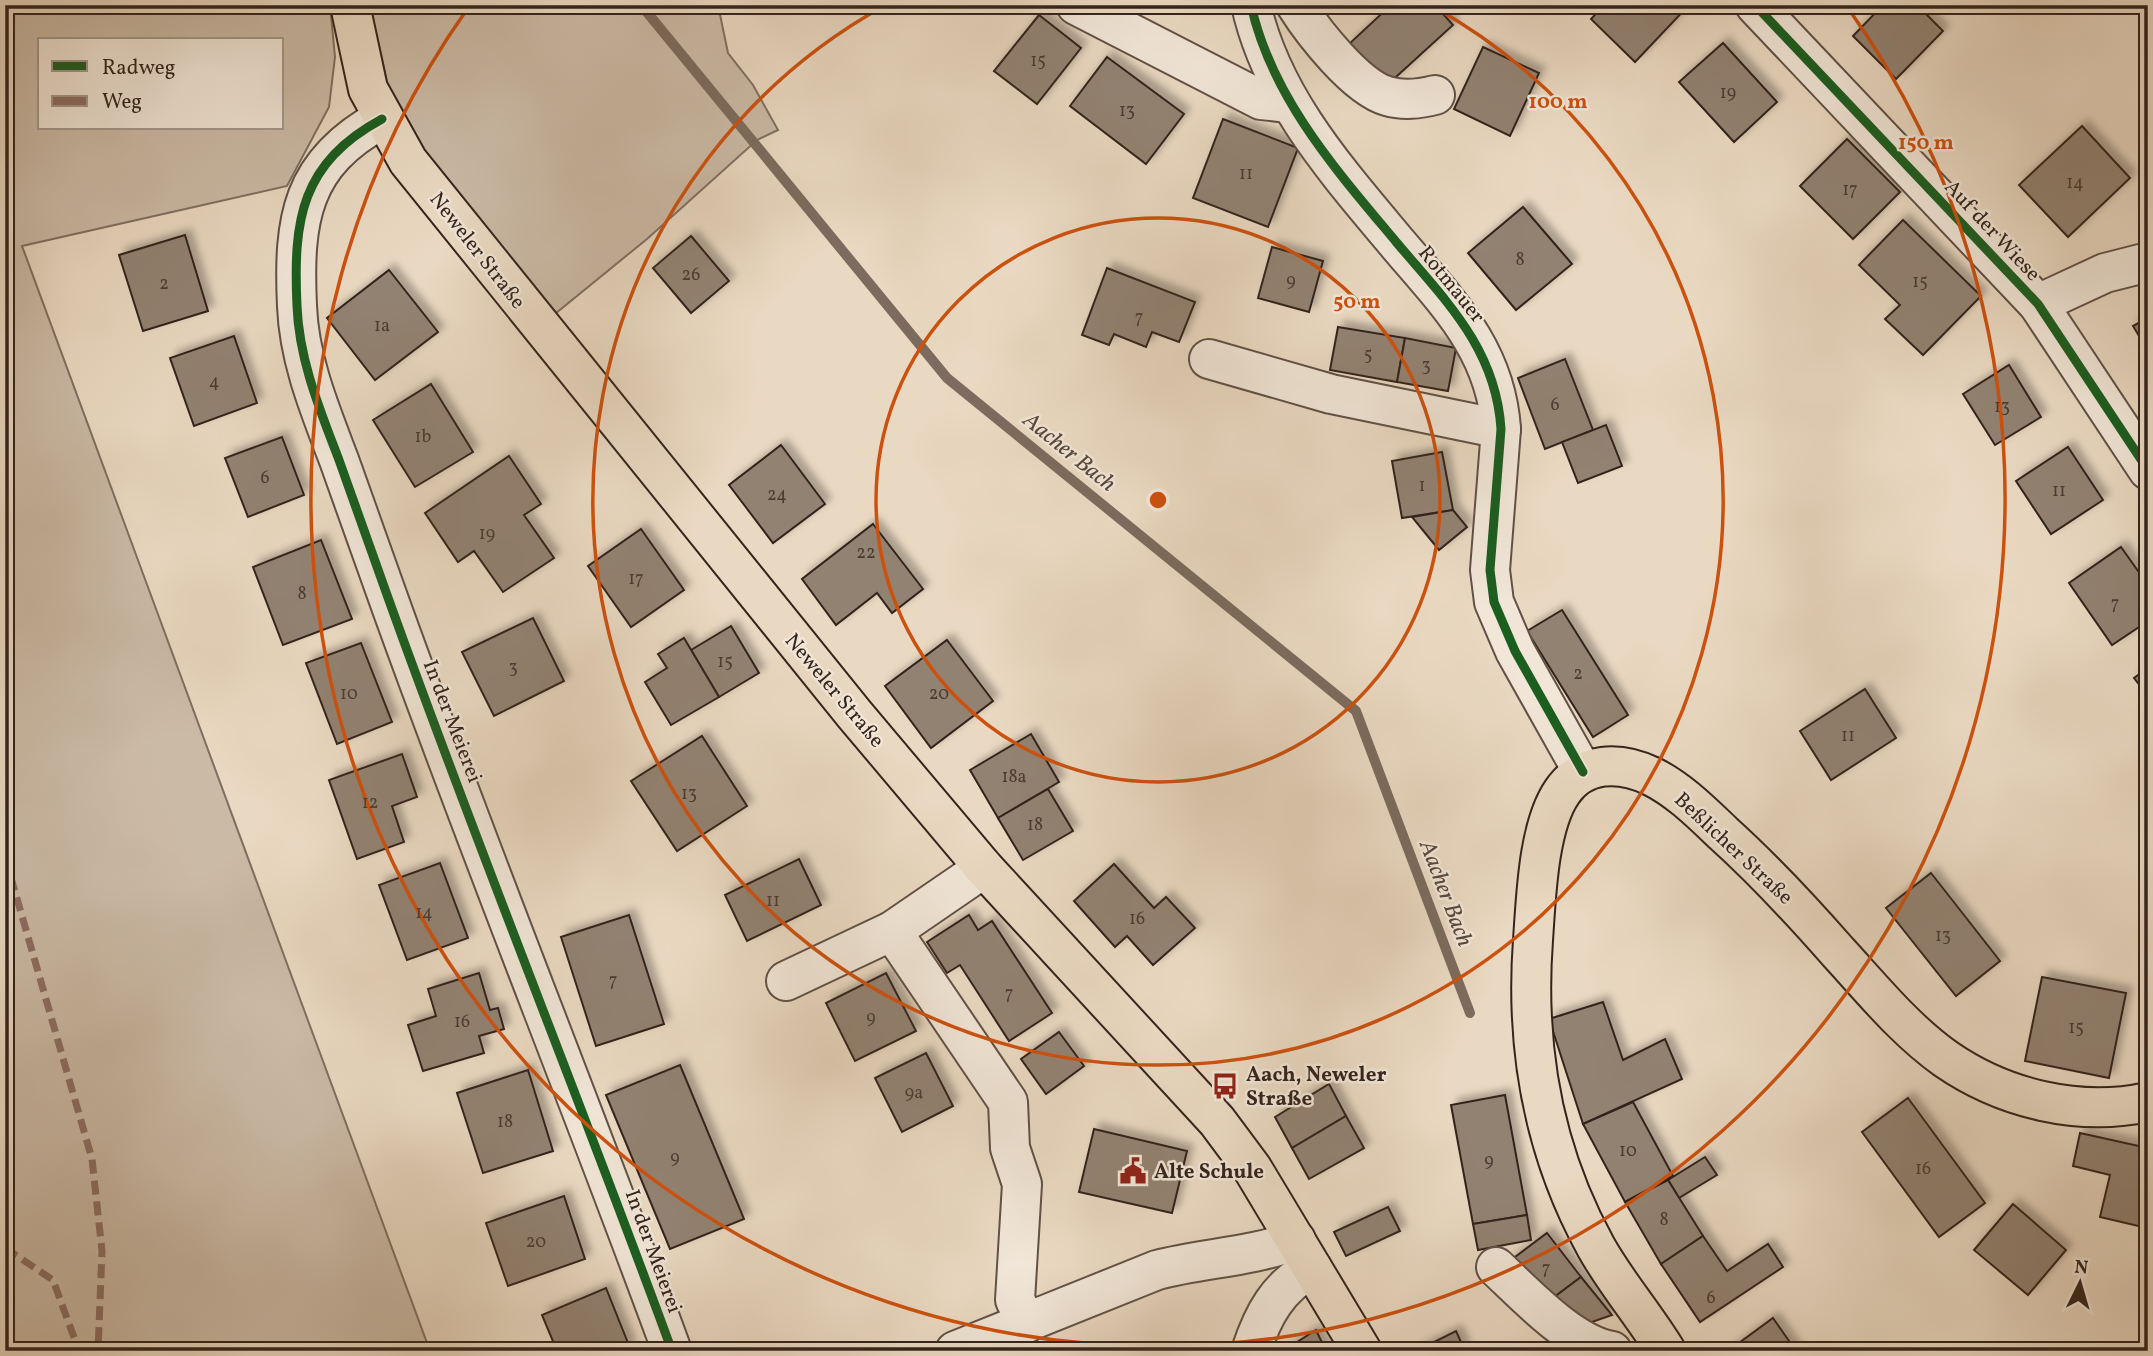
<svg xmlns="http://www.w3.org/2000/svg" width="2153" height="1356" viewBox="0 0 2153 1356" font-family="Vollkorn,serif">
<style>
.green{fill:#cbbaa6;stroke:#7f6f61;stroke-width:2;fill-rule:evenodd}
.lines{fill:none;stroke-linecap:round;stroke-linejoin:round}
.stream{stroke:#7c6b5e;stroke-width:10}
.building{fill:#928272;stroke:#33241c;stroke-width:2;filter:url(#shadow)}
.minor-casing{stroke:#615146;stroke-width:42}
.major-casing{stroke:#33241c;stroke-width:42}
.minor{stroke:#f1e6d7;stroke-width:38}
.major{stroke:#ead9c2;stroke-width:38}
.quiet{stroke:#8d6e63;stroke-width:7;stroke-dasharray:14 7;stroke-linecap:butt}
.cycleway-casing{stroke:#f1e6d7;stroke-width:13}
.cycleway{stroke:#1b5e20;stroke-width:9}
.ring{fill:none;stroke:#cd510e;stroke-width:3.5}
.labels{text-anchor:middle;stroke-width:5;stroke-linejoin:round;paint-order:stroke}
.number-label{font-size:18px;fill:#4b3c32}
.street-label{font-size:21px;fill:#33241c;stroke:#f1e6d7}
.poi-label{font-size:21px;font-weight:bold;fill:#33241c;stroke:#f1e6d7;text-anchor:start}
.water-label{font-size:23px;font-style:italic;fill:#57483d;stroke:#f1e6d7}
.centre{fill:#cd510e;stroke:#f1e6d7;stroke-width:3.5}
.ring-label{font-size:21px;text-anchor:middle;font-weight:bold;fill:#cd510e;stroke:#f1e6d7;stroke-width:5;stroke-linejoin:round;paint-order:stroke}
</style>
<defs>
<filter id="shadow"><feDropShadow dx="6" dy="-6" stdDeviation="3.5" flood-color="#0004"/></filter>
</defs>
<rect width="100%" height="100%" fill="#ead9c2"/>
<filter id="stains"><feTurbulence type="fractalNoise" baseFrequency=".00286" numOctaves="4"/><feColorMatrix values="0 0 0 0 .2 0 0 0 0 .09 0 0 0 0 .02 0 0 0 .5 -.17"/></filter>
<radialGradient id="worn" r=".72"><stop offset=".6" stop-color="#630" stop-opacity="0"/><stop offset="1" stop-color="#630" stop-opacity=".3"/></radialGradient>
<!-- green -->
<g class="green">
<path d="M5,5H330L335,57L329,107L287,186L22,246L430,1351H5ZM40,40H282V128H40Z"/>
<polygon points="370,5 718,5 728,53 753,85 778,130 757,140 647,239 556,313 438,170 391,100"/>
</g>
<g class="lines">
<!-- stream -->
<polyline class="stream" points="641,5 947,378 1356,711 1470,1013"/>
</g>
<!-- building -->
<g class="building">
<polygon points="1391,5 1435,5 1453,25 1386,86 1348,45"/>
<polygon points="1604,5 1689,5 1635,62 1591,19"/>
<polygon points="1883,5 1917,5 1943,31 1896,79 1853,36"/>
<polygon points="1039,15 1081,48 1037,104 994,71"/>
<polygon points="1723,43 1777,102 1734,142 1679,82"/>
<polygon points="1483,47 1539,73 1510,136 1454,109"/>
<polygon points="1107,57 1184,114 1146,164 1070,106"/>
<polygon points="1223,119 1298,148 1268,227 1193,198"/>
<polygon points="2082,126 2130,178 2068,237 2019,185"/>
<polygon points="1847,139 1900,192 1853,239 1800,186"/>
<polygon points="1523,207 1572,264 1516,310 1468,253"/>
<polygon points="1903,220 1981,296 1923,355 1885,319 1900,305 1859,265"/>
<polygon points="185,235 208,311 143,331 119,255"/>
<polygon points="691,236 729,281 691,313 653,268"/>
<polygon points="1272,247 1323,261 1309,312 1258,298"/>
<polygon points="1107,268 1195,302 1179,342 1152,332 1146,347 1114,334 1109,345 1082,335"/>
<polygon points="389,270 438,332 375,380 327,318"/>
<polygon points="2148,318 2148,351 2133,326"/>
<polygon points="1338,327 1405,338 1397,382 1330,370"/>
<polygon points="234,336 257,403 194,426 170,358"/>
<polygon points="1405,338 1456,348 1448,391 1397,382"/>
<polygon points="1565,359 1593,430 1545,449 1518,378"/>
<polygon points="2009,365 2041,417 1995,445 1963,394"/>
<polygon points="431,384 473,452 415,487 373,420"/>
<polygon points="1606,425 1622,466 1578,483 1562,442"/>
<polygon points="282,437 304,495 248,517 225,458"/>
<polygon points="781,445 825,504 773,543 729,485"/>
<polygon points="2068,447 2103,500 2051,534 2016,481"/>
<polygon points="1442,452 1453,510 1402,518 1392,461"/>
<polygon points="509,456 541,504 524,515 554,558 503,592 474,551 458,562 425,513"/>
<polygon points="1453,510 1467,527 1439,550 1412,517"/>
<polygon points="873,524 923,589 892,613 877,593 836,625 802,579"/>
<polygon points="641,529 684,590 631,627 588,566"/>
<polygon points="321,540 352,619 283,645 253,567"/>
<polygon points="2121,547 2148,585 2148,621 2112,645 2069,583"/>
<polygon points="1562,610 1628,715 1593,737 1527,631"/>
<polygon points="533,618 564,681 494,716 462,652"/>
<polygon points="731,626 759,673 719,697 691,650"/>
<polygon points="684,638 719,697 671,725 645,682 667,668 658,654"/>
<polygon points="947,640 993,701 931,748 885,686"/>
<polygon points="361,643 392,722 337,744 306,663"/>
<polygon points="2148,668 2148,696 2134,678"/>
<polygon points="1865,689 1896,738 1831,780 1800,731"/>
<polygon points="1031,734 1059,782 998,818 970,770"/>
<polygon points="702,736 747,806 677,851 631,781"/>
<polygon points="402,754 417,797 392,806 404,842 357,859 329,780"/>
<polygon points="1048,789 1073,831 1023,860 998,818"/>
<polygon points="799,859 821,905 747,941 725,895"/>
<polygon points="440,863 468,938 407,960 379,885"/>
<polygon points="1114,864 1154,908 1166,897 1195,928 1153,965 1127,936 1115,947 1074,901"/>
<polygon points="1931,873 2000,961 1956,996 1886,908"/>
<polygon points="629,915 664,1024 596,1046 561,937"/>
<polygon points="969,915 978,930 992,921 1052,1013 1009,1041 960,965 947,973 927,942"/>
<polygon points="479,973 490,1010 498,1008 504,1029 479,1036 484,1053 423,1071 408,1025 436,1016 428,989"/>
<polygon points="886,973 916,1031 855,1061 826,1003"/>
<polygon points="2042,977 2126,993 2109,1078 2025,1061"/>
<polygon points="1603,1002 1623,1060 1665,1039 1682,1079 1583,1124 1549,1019"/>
<polygon points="1059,1032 1084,1066 1046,1094 1021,1059"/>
<polygon points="926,1053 953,1106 902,1132 875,1078"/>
<polygon points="680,1065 744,1219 670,1249 606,1095"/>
<polygon points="528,1070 553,1151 483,1173 457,1093"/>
<polygon points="1329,1084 1346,1116 1292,1148 1275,1117"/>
<polygon points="1505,1095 1527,1215 1473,1224 1451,1105"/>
<polygon points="1908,1098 1985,1203 1939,1237 1862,1132"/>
<polygon points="1633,1102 1673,1176 1625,1202 1583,1124"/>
<polygon points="1346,1116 1364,1148 1309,1179 1292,1148"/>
<polygon points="1094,1129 1187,1151 1172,1213 1079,1192"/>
<polygon points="2080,1133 2148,1148 2147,1228 2100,1217 2110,1175 2073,1166"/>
<polygon points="1705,1157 1717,1175 1679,1198 1668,1180"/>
<polygon points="1668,1180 1703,1236 1661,1264 1625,1202"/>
<polygon points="564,1196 585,1259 508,1286 486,1223"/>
<polygon points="2013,1204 2066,1250 2028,1295 1974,1250"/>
<polygon points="1388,1207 1400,1231 1346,1256 1334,1232"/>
<polygon points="1527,1215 1531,1240 1478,1250 1473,1224"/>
<polygon points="1547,1233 1581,1277 1545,1304 1511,1260"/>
<polygon points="1703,1236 1727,1271 1768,1244 1783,1267 1700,1322 1661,1264"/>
<polygon points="1581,1277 1612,1315 1589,1323 1545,1304"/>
<polygon points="606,1288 630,1348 624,1351 557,1351 542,1315"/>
<polygon points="1773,1318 1796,1351 1728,1351"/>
<polygon points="1316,1330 1326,1351 1283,1351"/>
<polygon points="1456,1331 1465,1351 1416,1351"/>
</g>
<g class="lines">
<!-- minor casing -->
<g class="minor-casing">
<g id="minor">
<polyline points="1076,5 1261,100 1288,103"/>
<path d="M1251,5C1272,99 1337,171 1397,243C1446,301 1496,349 1501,429L1490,570L1494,602L1515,651L1583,772"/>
<path d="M1296,5C1313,32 1356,87 1387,96C1404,101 1419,99 1435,95"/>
<polyline points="1755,5 2038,304 2148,470"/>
<path d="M382,119C301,163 293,219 297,306C299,360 320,410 339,460C355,504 370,548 386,592C477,847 579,1097 672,1351"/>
<polyline points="2038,304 2105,273 2148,262"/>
<polyline points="1209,359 1331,394 1501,429"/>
<polyline points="892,931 1008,1102 1010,1148 1022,1184 1015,1300 1027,1323"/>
<polyline points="786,981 892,931 984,868"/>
<path d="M1496,1267C1526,1295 1571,1344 1612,1351"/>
<path d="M955,1351L1157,1270C1203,1258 1252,1257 1296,1240"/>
<path d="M1251,1351C1263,1314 1278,1287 1312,1268"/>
</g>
</g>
<!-- major casing -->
<g class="major-casing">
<g id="major">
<polyline points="350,5 368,89 408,161 855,715 984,868 1217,1121 1252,1168 1362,1351"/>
<path d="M1666,1351C1644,1315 1616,1283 1596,1247C1543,1151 1525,1048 1533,940C1536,898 1538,827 1562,792C1583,761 1620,761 1651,776C1678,789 1701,812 1723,833C1764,870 1802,911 1838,952C1872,989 1905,1030 1946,1059C2004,1099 2079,1117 2148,1102"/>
</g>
</g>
<!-- minor -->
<use href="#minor" class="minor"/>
<!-- major -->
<use href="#major" class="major"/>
<!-- quiet -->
<g class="quiet">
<polyline points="5,857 92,1159 102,1251 98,1351"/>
<polyline points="5,1248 53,1280 79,1351"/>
</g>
<!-- cycleway casing -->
<g class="cycleway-casing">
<g id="cycleway">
<path d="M1251,5C1272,99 1337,171 1397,243C1446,301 1496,349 1501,429L1490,570L1494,602L1515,651L1583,772"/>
<polyline points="1755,5 2038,304 2148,470"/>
<path d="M382,119C301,163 293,219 297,306C299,360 320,410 339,460C355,504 370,548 386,592C477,847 579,1097 672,1351"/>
</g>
</g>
<!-- cycleway -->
<use href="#cycleway" class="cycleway"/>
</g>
<!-- distance rings -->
<g class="ring">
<circle cx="1158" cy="500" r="282"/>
<path d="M1432 6A565 565 0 1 1 884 6"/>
<path d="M1848 8A847 847 0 1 1 468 8"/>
</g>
<!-- icons -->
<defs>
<g id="bus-bare" transform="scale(2.1)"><path d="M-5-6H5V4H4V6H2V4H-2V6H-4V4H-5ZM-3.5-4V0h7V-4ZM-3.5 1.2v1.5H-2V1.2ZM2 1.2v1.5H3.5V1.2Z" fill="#8f2418" stroke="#f1e6d7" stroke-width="2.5" paint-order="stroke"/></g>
<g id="civic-bare" transform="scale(2.1)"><path d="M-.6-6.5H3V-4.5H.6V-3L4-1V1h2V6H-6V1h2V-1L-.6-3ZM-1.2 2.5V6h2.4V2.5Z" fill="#8f2418" stroke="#f1e6d7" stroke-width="2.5" paint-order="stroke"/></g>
</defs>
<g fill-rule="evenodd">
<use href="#bus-bare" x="1225" y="1086"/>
<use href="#civic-bare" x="1133" y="1171"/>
</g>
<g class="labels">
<!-- number labels -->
<g class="number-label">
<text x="1038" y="66">15</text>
<text x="1728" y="98">19</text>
<text x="1127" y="116">13</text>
<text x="1246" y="179">11</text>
<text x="2075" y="188">14</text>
<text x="1850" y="195">17</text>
<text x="1520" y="265">8</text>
<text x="691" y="280">26</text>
<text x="1291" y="286">9</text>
<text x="1920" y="287">15</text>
<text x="164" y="289">2</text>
<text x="1139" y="323">7</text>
<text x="382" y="331">1a</text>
<text x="1368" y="360">5</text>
<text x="1426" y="371">3</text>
<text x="214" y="387">4</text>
<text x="1555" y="410">6</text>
<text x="2002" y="412">13</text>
<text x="423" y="442">1b</text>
<text x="265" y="483">6</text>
<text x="1422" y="491">1</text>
<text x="2059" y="496">11</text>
<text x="777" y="500">24</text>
<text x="487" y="539">19</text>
<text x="866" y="558">22</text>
<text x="636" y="584">17</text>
<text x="302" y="599">8</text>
<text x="2115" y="609">7</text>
<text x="725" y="667">15</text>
<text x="513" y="673">3</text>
<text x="1578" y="679">2</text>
<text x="349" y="699">10</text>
<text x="939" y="699">20</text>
<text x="1848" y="741">11</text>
<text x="1014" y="782">18a</text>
<text x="689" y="799">13</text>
<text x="370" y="808">12</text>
<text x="1035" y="830">18</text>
<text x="773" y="906">11</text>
<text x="424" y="918">14</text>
<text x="1137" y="924">16</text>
<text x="1943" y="941">13</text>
<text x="613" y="986">7</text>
<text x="1009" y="999">7</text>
<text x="871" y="1023">9</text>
<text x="462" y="1027">16</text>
<text x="2076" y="1033">15</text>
<text x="914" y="1098">9a</text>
<text x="505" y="1127">18</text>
<text x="1628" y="1156">10</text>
<text x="675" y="1163">9</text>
<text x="1489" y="1166">9</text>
<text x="1923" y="1174">16</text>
<text x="1664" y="1225">8</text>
<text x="536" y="1247">20</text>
<text x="1546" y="1274">7</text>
<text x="1711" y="1303">6</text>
</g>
<!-- street labels -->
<g class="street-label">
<text transform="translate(1993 230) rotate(47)" y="7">Auf der Wiese</text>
<text transform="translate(478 250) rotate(52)" y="7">Neweler Straße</text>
<text transform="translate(1452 284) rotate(51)" y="7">Rotmauer</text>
<text transform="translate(835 690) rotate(50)" y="7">Neweler Straße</text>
<text transform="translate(453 721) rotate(69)" y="7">In der Meierei</text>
<text transform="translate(1734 848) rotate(43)" y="7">Beßlicher Straße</text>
<text transform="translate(654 1251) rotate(70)" y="7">In der Meierei</text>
</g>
<!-- poi labels -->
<g class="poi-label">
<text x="1246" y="1081">Aach, Neweler<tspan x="1246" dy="24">Straße</tspan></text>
<text x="1154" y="1178">Alte Schule</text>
</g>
<!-- water labels -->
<g class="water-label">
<text transform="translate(1070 451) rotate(39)" y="8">Aacher Bach</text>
<text transform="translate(1447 893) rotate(69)" y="8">Aacher Bach</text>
</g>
</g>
<circle cx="1158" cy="500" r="10" class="centre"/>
<g class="ring-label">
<text x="1558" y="108">100 m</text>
<text x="1926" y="149">150 m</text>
<text x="1357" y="308">50 m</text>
</g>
<!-- margin -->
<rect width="2153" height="1356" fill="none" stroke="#ead9c2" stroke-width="28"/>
<rect x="7" y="7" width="2139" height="1342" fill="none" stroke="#33241c" stroke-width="3.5"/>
<rect x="14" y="14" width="2125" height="1328" fill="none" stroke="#33241c" stroke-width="2"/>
<!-- legend -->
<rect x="38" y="38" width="245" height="91" fill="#f1e6d7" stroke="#a5988c" stroke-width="2"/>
<rect x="52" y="61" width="35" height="10" fill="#1b5e20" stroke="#a5988c" stroke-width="2"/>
<text x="102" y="74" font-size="21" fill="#33241c">Radweg</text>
<rect x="52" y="96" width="35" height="10" fill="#8d6e63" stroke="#a5988c" stroke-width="2"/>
<text x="102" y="108" font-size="21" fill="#33241c">Weg</text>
<!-- north arrow -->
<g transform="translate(2080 1283) rotate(5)" stroke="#f1e6d7" stroke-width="5" paint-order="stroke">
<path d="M0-5L12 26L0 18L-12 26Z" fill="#33241c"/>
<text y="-10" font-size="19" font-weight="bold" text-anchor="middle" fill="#33241c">N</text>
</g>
<rect width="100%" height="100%" filter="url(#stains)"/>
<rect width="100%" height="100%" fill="url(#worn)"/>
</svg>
